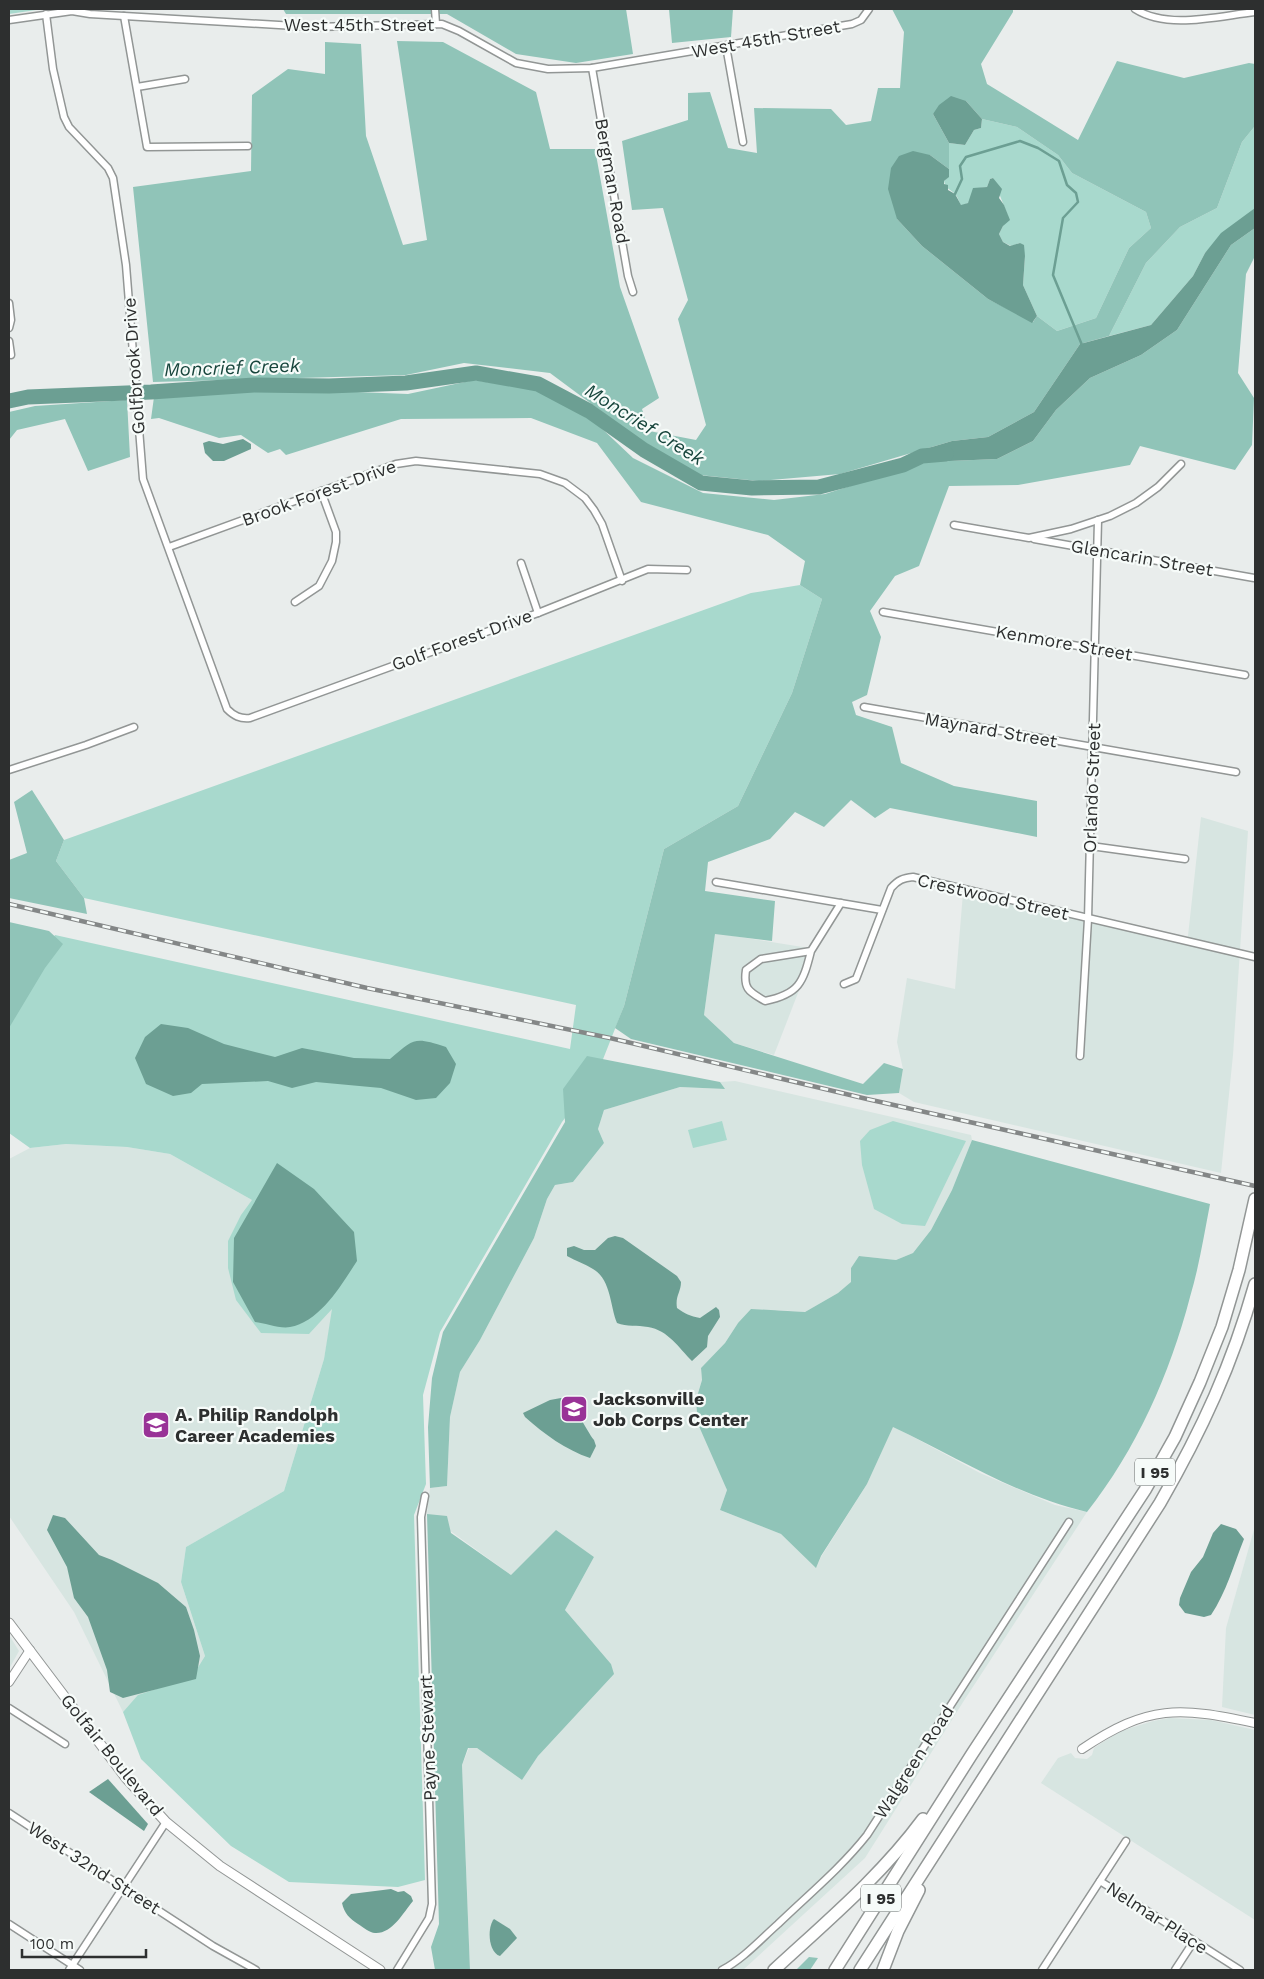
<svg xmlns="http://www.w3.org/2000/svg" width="1264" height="1979" viewBox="0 0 1264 1979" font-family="'Work Sans',sans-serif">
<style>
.built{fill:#d7e5e1}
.green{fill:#a8d9cd}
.forest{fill:#90c4b8;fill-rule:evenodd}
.water{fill:#6c9f93}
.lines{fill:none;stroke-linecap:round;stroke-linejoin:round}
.stream{stroke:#6c9f93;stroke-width:2.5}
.river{stroke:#6c9f93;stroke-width:15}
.minor-casing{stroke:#929695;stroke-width:9}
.tertiary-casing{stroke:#929695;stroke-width:10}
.secondary-casing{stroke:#929695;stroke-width:11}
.motorway-casing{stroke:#929695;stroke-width:14}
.minor{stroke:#fff;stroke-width:6}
.tertiary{stroke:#fff;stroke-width:8}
.secondary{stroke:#fff;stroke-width:9}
.motorway{stroke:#fff;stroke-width:11}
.rail-casing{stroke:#848787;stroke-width:4.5}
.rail{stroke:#f6fbf9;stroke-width:2.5;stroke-dasharray:8;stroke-linecap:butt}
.labels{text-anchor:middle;stroke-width:4.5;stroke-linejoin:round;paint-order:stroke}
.shield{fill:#f6fbf9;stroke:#696c6c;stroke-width:1}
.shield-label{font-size:16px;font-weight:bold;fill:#2d2f2f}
.street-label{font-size:18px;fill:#2d2f2f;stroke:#f6fbf9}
.poi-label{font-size:18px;font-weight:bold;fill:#2d2f2f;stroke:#f6fbf9;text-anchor:start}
.water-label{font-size:19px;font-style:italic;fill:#17453c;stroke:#f6fbf9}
</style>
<rect width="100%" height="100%" fill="#e9edec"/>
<!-- built -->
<g class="built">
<polygon points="1201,817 1248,831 1233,1055 1221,1173 914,1102 899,1093 903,1069 897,1042 907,978 955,989 963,893 1187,945"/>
<polygon points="715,933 815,949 774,1055 734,1043 704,1015"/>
<polygon points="735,1081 971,1135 972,1140 952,1190 931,1230 913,1253 896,1260 859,1256 851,1268 852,1282 838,1293 805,1312 778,1310 738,1323 725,1343 701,1368 702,1380 696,1400 727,1490 720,1510 781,1534 816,1567 821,1557 867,1484 893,1426 980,1473 1055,1505 1087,1512 965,1699 865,1858 743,1970 470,1970 462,1765 469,1748 477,1748 522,1780 538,1756 611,1664 565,1610 594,1557 556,1531 511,1575 427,1514 430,1488 447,1486 450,1417 460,1372 480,1340 534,1238 547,1199 555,1185 573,1182 604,1143 598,1129 604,1110 680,1087 724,1089 720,1082"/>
<polygon points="66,1144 127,1147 170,1154 252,1200 333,1308 324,1359 284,1491 186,1547 181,1582 205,1656 192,1677 139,1695 123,1712 74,1612 9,1516 9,1159 30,1148"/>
<polygon points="1255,1526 1255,1715 1222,1707 1226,1628"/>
<polygon points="9,1635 19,1651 9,1669"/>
<polygon points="1169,1718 1211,1720 1255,1730 1255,1920 1041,1783 1058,1758 1071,1753 1075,1758 1087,1759 1092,1755 1094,1748 1103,1742 1121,1731 1153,1721"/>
</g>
<!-- green -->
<g class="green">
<polygon points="9,9 43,9 9,14"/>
<path d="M982,119L1017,127L1058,155L1072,173L1146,212L1151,228L1129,248L1096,318L1057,331L1037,316L1023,285L1025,256L1020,243L1011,246L1003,242L999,234L1008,216L993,178L990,179L987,187L980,188L968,203L961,206C959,202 958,197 955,194C950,189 946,189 944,181L949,176V143L965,145L974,130L981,128Z"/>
<polygon points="1255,126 1255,208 1205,253 1193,276 1151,325 1109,336 1146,263 1180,227 1217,208 1242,142"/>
<polygon points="800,585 822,599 792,693 738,806 664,849 624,1006 596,1077 562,1122 440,1332 423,1395 426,1484 414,1515 425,1880 398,1887 289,1882 231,1846 141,1759 123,1712 138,1695 192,1677 205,1656 181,1582 186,1547 284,1491 324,1359 332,1309 309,1334 261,1333 236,1300 228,1268 228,1241 241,1215 252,1200 170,1154 127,1147 66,1144 30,1148 9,1133 9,1011 55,935 570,1049 576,1005 84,898 56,861 64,840 751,593"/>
<polygon points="722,1121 727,1140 693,1148 688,1130"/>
<polygon points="893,1121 966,1141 925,1226 902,1224 874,1209 862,1165 860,1141 870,1130"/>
</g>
<!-- forest -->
<g class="forest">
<polygon points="283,9 626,9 633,54 576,63 516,54 447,14 286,14"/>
<polygon points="669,9 733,9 731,37 672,43"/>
<path d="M892,9H1013V12L981,64L987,84L1078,140L1117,61L1184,78L1249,63L1255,64V126L1242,142L1217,208L1180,227L1146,263L1109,336L1080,344L1034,412L988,437L952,441L840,474L759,481L699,475L636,437L550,373L464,363L406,375L153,382L133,187L251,171L252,95L288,69L325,74V42L361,44L366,136L403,245L427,240L397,41L443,42L536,92L550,149H595L620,287L659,398L642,409L649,431L696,440L706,425L678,319L688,300L663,208L632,210L622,141L688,120V93L710,92L728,148L757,153L754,108L831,109L846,125L871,121L878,88H900L904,32ZM966,101L982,119L1017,127L1058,155L1072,173L1146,212L1151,228L1129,248L1096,318L1057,331L1037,316L1033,322L988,299L922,246L897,219L930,155L949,169V143L933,114Z"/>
<polygon points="1255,228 1255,256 1246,274 1238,373 1254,398 1252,445 1235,470 1140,446 1130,465 1018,485 949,486 919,566 895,576 870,611 881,637 867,695 852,702 856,715 892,727 901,763 954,786 1037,801 1037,837 890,808 875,818 851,800 824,827 795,812 770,839 708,862 705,891 775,901 772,941 715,934 704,1015 734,1043 863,1084 884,1063 903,1069 899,1093 867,1095 631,1039 615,1028 624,1006 664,849 738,806 792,693 822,599 800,585 805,561 768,535 641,502 597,443 531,418 401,419 286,455 280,449 268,453 241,435 219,438 159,418 151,419 154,397 252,388 408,394 474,380 538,390 596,423 633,458 703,493 774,500 825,494 926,462 997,459 1033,441 1056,410 1090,378 1141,355 1177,330 1231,245"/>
<polygon points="127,400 130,457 88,471 65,419 17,430 9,440 9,412 35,406"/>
<polygon points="32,790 64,840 56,861 84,898 87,914 9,898 9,860 27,853 14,802"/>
<polygon points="9,922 49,931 63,944 45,968 9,1028"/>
<polygon points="587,1056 720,1082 725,1089 680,1087 604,1110 598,1129 604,1143 573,1182 555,1185 547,1199 534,1238 480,1340 460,1372 450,1417 447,1486 430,1488 428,1427 432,1378 443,1332 565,1122 563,1089"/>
<path d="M972,1140L1210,1204C1204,1235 1199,1267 1190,1297C1170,1374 1136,1450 1087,1512C1015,1495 959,1458 893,1427L867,1484L821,1556L816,1568L781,1534L720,1510L727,1490L698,1424L696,1400L702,1380L701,1368L725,1343L738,1323L751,1309L805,1312L838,1293L851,1282V1268L859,1256L896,1260L913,1253L931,1230L952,1190Z"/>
<polygon points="427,1514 447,1516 451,1533 511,1575 556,1530 594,1557 565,1610 611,1664 614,1674 538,1756 522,1780 477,1748 468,1748 462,1765 470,1970 435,1970 431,1947 439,1924"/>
<polygon points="809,1957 818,1958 810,1970 796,1970"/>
</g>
<!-- water -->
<g class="water">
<polygon points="951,96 966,101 982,119 981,128 974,130 965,145 949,143 933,114 939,105"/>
<polygon points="913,151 930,155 949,169 949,177 944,181 944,184 948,185 948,190 955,194 961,205 968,203 973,188 987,187 990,179 993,178 1002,189 999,198 1004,205 1010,220 1003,226 999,234 1003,242 1010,246 1020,243 1024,245 1025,256 1023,285 1037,316 1032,323 988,299 922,246 897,219 888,189 891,168 899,156"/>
<polygon points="1255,208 1255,228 1231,245 1177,330 1141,355 1090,378 1056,410 1033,441 997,459 926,462 925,449 952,441 988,437 1034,412 1080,344 1151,325 1193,276 1205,253 1221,233"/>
<polygon points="243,439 251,444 251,449 224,461 213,461 205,453 203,443 209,441 223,444"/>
<path d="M161,1024L188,1028L224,1044L275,1057L302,1048L354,1058L390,1059C415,1038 414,1037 446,1047L456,1064L450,1083L436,1098L416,1100L381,1088L316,1082L292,1088L268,1081L202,1084L191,1093L173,1096L146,1084L135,1058L145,1037Z"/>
<path d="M277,1163L314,1189L354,1232L357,1261C342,1284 320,1322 290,1327C280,1329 265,1323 255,1322L233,1282L234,1238Z"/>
<path d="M615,1236L623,1238L677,1276L681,1282C681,1292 675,1296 677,1308C685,1314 690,1316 700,1318L716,1307L719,1310L720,1317L708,1336L707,1347L692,1361C679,1348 668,1330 648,1327C637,1325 627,1327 617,1323C610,1306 611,1279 593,1269C585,1264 576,1261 567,1256V1248L574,1246L584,1250H595L608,1238Z"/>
<path d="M561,1398C573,1400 586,1430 594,1440L596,1446L590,1458C566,1450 544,1434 525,1417L523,1413L550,1400Z"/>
<polygon points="53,1515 65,1518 99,1555 112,1560 158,1583 186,1607 194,1630 200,1656 196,1679 123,1698 110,1692 107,1670 88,1617 74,1598 67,1567 47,1530"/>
<path d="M1221,1524L1236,1529L1244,1539C1234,1564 1226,1593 1211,1615L1204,1617L1185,1613L1179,1605L1180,1598L1191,1572L1203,1557L1213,1533Z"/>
<polygon points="108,1779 148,1824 144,1831 89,1792"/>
<path d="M391,1889L398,1892L404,1891L411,1896L413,1901C403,1913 392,1934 375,1933C370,1933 363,1927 358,1924C350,1919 344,1913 342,1903L351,1894Z"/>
<path d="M494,1919L510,1929L517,1938L500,1956C488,1952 487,1927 494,1919Z"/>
</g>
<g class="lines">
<!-- stream -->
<polyline class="stream" points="955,194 962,179 960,166 966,157 1020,141 1038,148 1059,161 1067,185 1076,193 1078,202 1063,218 1053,275 1082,345"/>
<!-- river -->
<polyline class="river" points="9,401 28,397 151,392 254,385 329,386 406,383 476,373 538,384 589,411 644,450 701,483 752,488 819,487 903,465 922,456 946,454"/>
<!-- minor casing -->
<g class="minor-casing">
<g id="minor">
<polyline points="435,9 436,24"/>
<path d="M1135,9C1168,30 1218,16 1255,12"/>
<path d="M46,14L53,69L64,117L69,127L108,168L113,178L126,265L143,479L227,709C234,716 240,719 250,718L538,613L648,569L687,570"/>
<polyline points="124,16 147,147 248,146"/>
<polyline points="9,20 72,11 90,14 312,27 442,24 459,31 516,63 548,69 592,68 852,24 861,20 869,9"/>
<polyline points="726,46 743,142"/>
<polyline points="592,68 628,276 633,292"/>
<polyline points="137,87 185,79"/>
<polyline points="9,303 11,320 9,328"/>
<polyline points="9,341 11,355"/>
<polyline points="954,525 1029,538 1071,529 1110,516 1136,503 1158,487 1181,464"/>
<polyline points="1034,539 1254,578"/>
<polyline points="169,547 396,464 416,461 540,474 565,483 585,498 594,510 602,524 622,581"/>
<polyline points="521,563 538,613"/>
<polyline points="295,602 319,586 332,561 336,542 336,532 321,491"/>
<polyline points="883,612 1245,675"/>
<polyline points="864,707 1236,772"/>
<polyline points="9,770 86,745 134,727"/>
<polyline points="1091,846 1185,859"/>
<polyline points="716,882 882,910"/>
<path d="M811,951C803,983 799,994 765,1001C750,992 743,990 746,970L761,959L811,951L841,903"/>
<path d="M844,984L856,979L891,888C898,880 903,878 913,877L1255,957"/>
<polyline points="1080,1056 1088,919 1098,520"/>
<polyline points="9,1708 65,1744"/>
<polyline points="9,1813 213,1946 256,1970"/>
<polyline points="1100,1881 1240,1970"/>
<polyline points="9,1924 80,1970"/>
<polyline points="69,1970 166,1822"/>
<polyline points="397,1970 429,1918 432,1904 421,1517 425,1496"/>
<path d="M722,1970C743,1959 760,1940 778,1924C808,1895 841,1868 867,1835L1069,1522"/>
<polyline points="1042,1970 1126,1841"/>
<polyline points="1175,1970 1194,1941"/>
</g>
</g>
<!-- tertiary casing -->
<g class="tertiary-casing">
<g id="tertiary">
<polyline points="9,1682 30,1650"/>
<path d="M1082,1749C1149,1704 1179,1707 1255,1723"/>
</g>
</g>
<!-- secondary casing -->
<g class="secondary-casing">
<polyline id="secondary" points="9,1623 126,1778 166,1822 220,1866 380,1970"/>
</g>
<!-- motorway casing -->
<g class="motorway-casing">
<g id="motorway">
<path d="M774,1970C826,1922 881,1876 923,1819"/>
<polyline points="835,1970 972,1754 1145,1490 1175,1437 1200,1382 1222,1327 1239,1270 1255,1199"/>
<path d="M860,1970L1160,1503C1202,1430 1232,1365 1255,1284"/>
<polyline points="883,1970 898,1931 919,1890"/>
</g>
</g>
<!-- minor -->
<use href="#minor" class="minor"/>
<!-- tertiary -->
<use href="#tertiary" class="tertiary"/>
<!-- secondary -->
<use href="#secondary" class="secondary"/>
<!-- motorway -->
<use href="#motorway" class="motorway"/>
<!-- rail casing -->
<g class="rail-casing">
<polyline id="rail" points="9,904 367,988 610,1038 867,1099 1255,1186"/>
</g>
<!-- rail -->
<use href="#rail" class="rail"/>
</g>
<!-- icons -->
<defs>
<g id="university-square" transform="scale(1.4375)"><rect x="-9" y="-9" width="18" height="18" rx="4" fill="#993397" stroke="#f6fbf9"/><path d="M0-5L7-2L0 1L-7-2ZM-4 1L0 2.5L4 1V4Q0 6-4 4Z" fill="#fff"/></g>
<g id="school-square" transform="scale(1.4375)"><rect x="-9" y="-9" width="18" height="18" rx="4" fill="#993397" stroke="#f6fbf9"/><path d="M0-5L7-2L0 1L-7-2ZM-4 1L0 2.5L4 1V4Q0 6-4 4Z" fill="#fff"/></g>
</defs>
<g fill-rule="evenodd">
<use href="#university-square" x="574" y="1409"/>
<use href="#school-square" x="156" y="1425"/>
</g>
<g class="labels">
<!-- shield labels -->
<g class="shield">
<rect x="1135" y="1458.5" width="40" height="27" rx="4"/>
<rect x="861" y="1884.5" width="40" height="27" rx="4"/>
</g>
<g class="shield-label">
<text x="1155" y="1478">I 95</text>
<text x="881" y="1904">I 95</text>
</g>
<!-- street labels -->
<g class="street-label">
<text x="359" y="31">West 45th Street</text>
<text transform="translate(766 39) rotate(-10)" y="6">West 45th Street</text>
<text transform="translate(612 181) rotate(80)" y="6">Bergman Road</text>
<text transform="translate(134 366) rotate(-94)" y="6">Golfbrook Drive</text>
<text transform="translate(319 493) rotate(-20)" y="6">Brook Forest Drive</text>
<text transform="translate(1142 558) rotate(10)" y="6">Glencarin Street</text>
<text transform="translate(462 640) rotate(-20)" y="6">Golf Forest Drive</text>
<text transform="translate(1064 643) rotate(10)" y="6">Kenmore Street</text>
<text transform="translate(991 730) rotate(10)" y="6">Maynard Street</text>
<text transform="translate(1092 788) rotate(-88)" y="6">Orlando Street</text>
<text transform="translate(993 897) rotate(13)" y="6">Crestwood Street</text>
<text transform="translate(428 1738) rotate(-92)" y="6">Payne Stewart</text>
<text transform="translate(112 1755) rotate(51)" y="6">Golfair Boulevard</text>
<text transform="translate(914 1762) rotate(-57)" y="6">Walgreen Road</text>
<text transform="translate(94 1868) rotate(33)" y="6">West 32nd Street</text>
<text transform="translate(1157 1918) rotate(33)" y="6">Nelmar Place</text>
</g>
<!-- poi labels -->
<g class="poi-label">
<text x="593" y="1405">Jacksonville<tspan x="593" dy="21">Job Corps Center</tspan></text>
<text x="175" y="1421">A. Philip Randolph<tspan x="175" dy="21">Career Academies</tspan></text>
</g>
<!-- water labels -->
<g class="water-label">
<text transform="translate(232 367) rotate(-2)" y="7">Moncrief Creek</text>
<text transform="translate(645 424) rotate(32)" y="7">Moncrief Creek</text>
</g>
</g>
<!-- border -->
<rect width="1264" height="1979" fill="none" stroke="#2d2f2f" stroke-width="20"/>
<!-- scale -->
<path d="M22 1949v8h124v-8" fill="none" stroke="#2d2f2f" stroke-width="2.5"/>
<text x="30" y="1949" font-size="15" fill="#2d2f2f" stroke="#f6fbf9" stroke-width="4" paint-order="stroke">100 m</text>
</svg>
